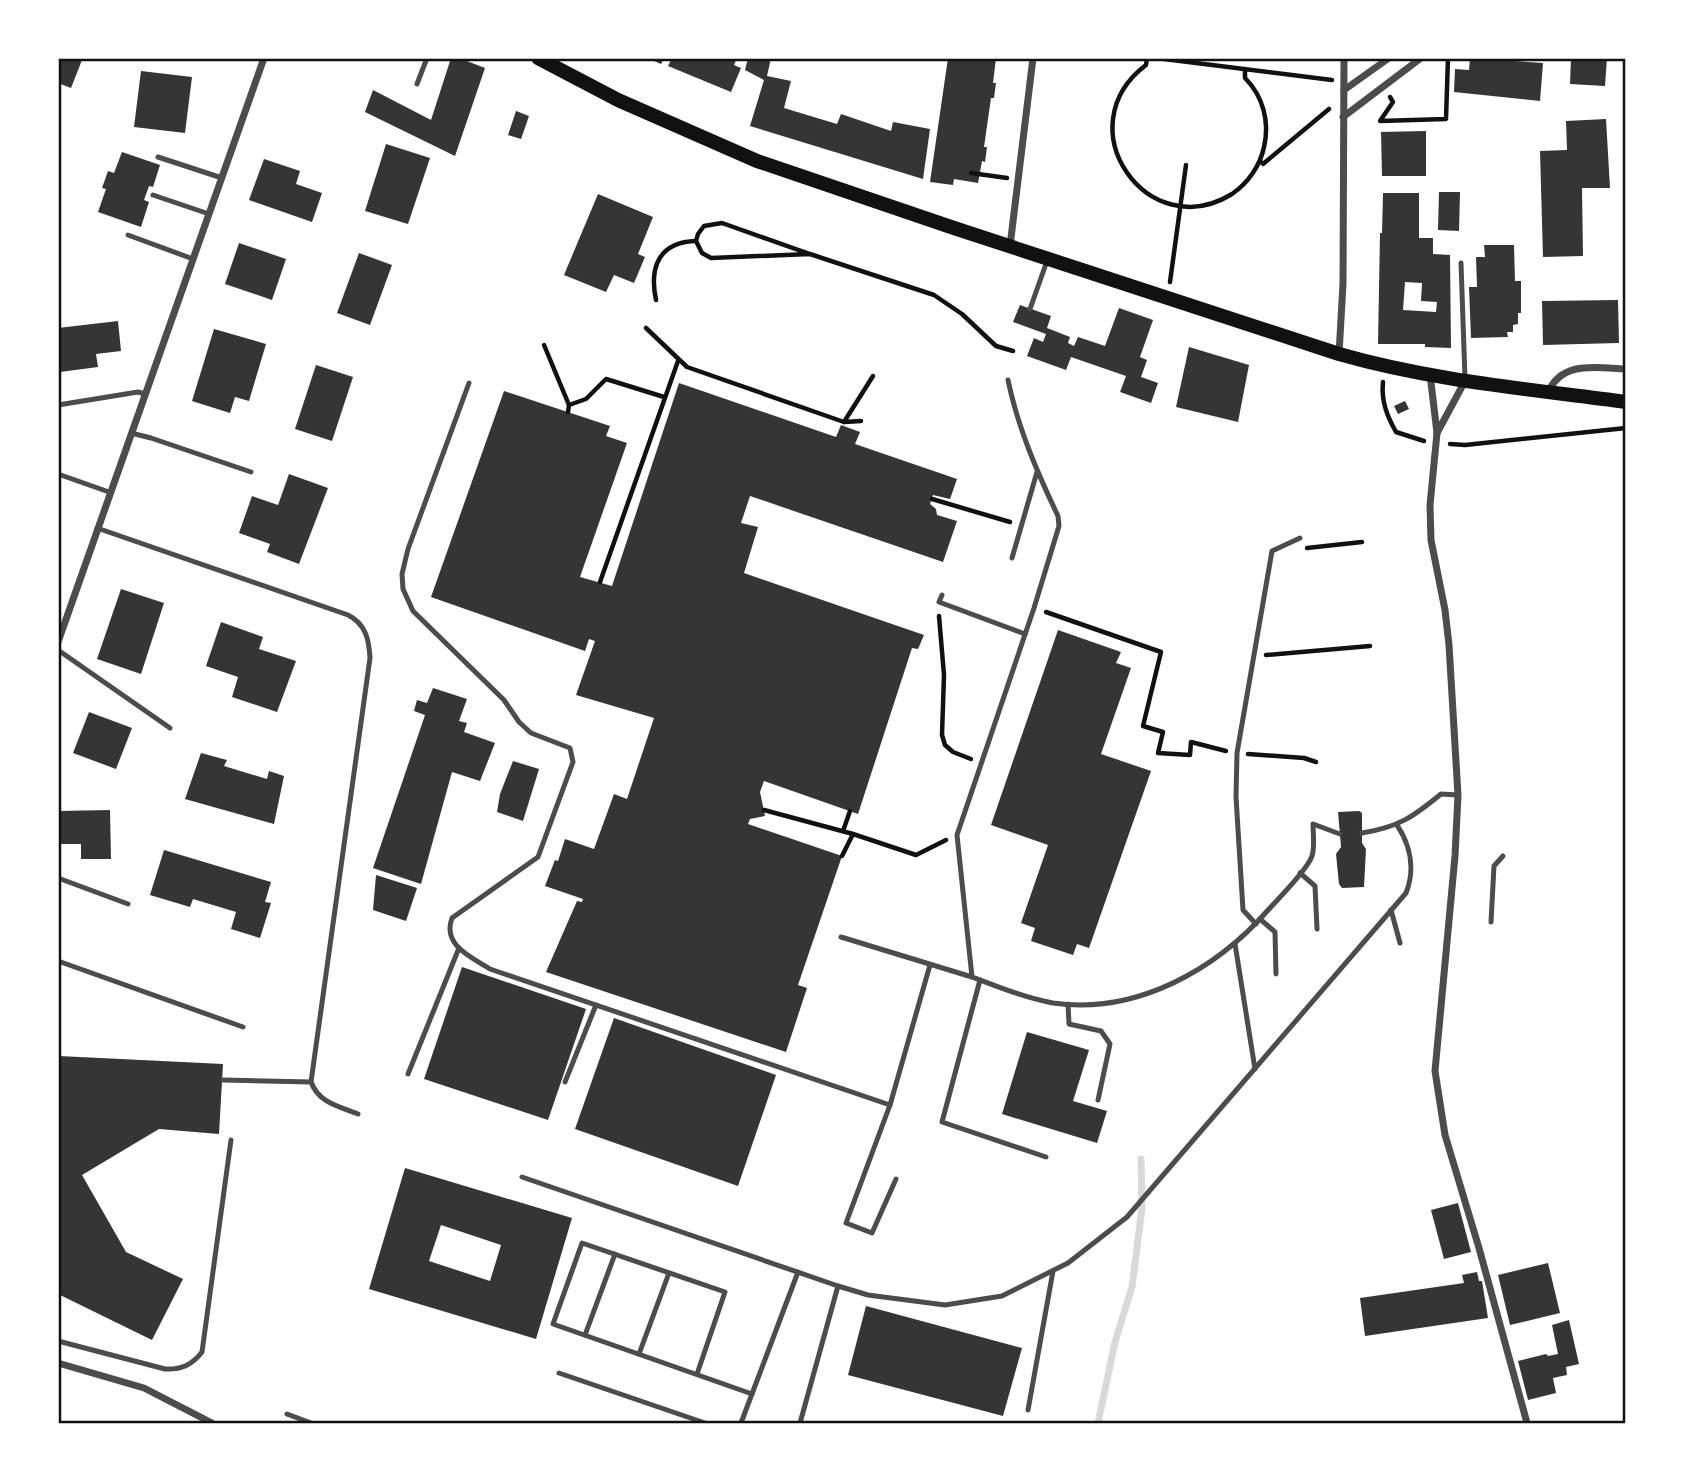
<svg xmlns="http://www.w3.org/2000/svg" width="1684" height="1481" viewBox="0 0 1684 1481" font-family="Montserrat,sans-serif">
<style>
.lines{fill:none;stroke-linecap:round;stroke-linejoin:round}
.stream{stroke:#d9d9d9;stroke-width:7}
.building{fill:#353535;fill-rule:evenodd}
.path{stroke:#111;stroke-width:4.5}
.service{stroke:#4c4c4c;stroke-width:5}
.minor{stroke:#4c4c4c;stroke-width:7}
.secondary{stroke:#111;stroke-width:14}
.neatline{fill:none;stroke:#111;stroke-width:2.5}
</style>
<rect width="100%" height="100%" fill="#fff"/>
<g class="lines">
<!-- stream -->
<polyline class="stream" points="1098,1423 1115,1342 1132,1287 1142,1208 1141,1159"/>
</g>
<!-- building -->
<g class="building">
<polygon points="58,58 87,58 86,61 82,60 71,88 58,83"/>
<polygon points="451,58 459,58 485,68 455,156 365,112 373,90 431,120"/>
<polygon points="647,58 664,58 661,64"/>
<polygon points="672,58 737,58 734,65 741,68 731,92 668,66"/>
<polygon points="748,58 771,58 767,76 791,81 784,108 837,124 841,114 891,131 893,122 930,129 923,179 750,126 764,80 745,70"/>
<polygon points="948,58 996,58 993,83 996,83 994,98 991,98 984,147 987,147 985,162 982,161 978,183 954,179 953,185 930,182"/>
<polygon points="1470,58 1543,63 1540,101 1454,92 1455,69 1469,70"/>
<polygon points="1571,58 1607,58 1605,86 1570,84"/>
<polygon points="141,71 192,77 185,133 134,127"/>
<polygon points="516,111 529,116 521,139 508,135"/>
<polygon points="1606,119 1610,188 1582,188 1583,256 1543,257 1540,151 1567,150 1566,121"/>
<polygon points="1426,131 1426,176 1382,176 1381,132"/>
<polygon points="386,144 430,158 408,224 365,211"/>
<polygon points="122,152 160,165 153,187 149,186 144,200 149,202 141,227 98,212 106,189 102,188 108,171 114,173"/>
<polygon points="264,159 300,171 296,184 322,193 312,222 249,200"/>
<polygon points="1439,192 1460,192 1459,231 1438,230"/>
<path d="M1383,193H1419V238H1433V254L1450,255L1451,348L1425,347V344H1378L1380,233H1382ZM1405,282L1422,283L1421,301L1437,302L1436,312L1403,310Z"/>
<polygon points="598,194 653,217 638,254 645,257 634,283 614,275 606,292 564,275"/>
<polygon points="239,243 286,259 272,300 225,284"/>
<polygon points="1484,245 1514,245 1515,281 1521,281 1521,313 1518,313 1518,324 1513,325 1513,332 1507,332 1508,337 1471,338 1469,287 1477,287 1476,257 1485,257"/>
<polygon points="359,253 392,265 370,325 337,313"/>
<polygon points="1618,300 1619,343 1543,345 1542,301"/>
<polygon points="1020,305 1051,316 1047,328 1070,337 1068,343 1074,346 1078,337 1105,346 1119,308 1153,320 1140,357 1147,360 1141,377 1158,383 1151,403 1120,392 1126,376 1071,357 1066,370 1027,356 1034,338 1043,342 1046,334 1013,322"/>
<polygon points="118,321 121,351 96,354 98,367 60,372 58,328"/>
<polygon points="214,329 266,344 249,401 235,397 230,413 192,401"/>
<polygon points="1189,347 1249,365 1238,422 1176,407"/>
<polygon points="316,365 353,377 332,441 295,429"/>
<polygon points="679,383 836,437 841,425 860,432 855,444 957,479 950,499 933,495 930,504 936,509 937,515 957,521 943,562 750,496 741,523 758,527 744,573 924,635 918,649 912,648 858,814 764,781 760,792 765,816 750,819 748,824 842,856 798,985 807,988 786,1052 546,972 577,901 582,902 583,899 545,886 555,860 558,861 565,839 594,849 614,794 627,799 654,718 576,695 595,641 589,639 585,651 431,597 504,391 610,426 606,436 627,443 580,577 612,586"/>
<polygon points="1405,401 1409,409 1398,414 1394,406"/>
<polygon points="289,474 328,488 299,564 267,552 270,544 239,533 252,496 278,505"/>
<polygon points="121,589 164,603 141,674 97,659"/>
<polygon points="221,622 263,637 259,649 296,661 277,712 232,697 238,677 206,666"/>
<polygon points="1058,630 1121,652 1116,663 1131,668 1101,754 1151,771 1089,948 1077,944 1073,955 1031,941 1035,928 1021,923 1048,845 991,825"/>
<polygon points="433,688 467,699 459,721 467,723 464,732 495,743 480,781 452,772 421,884 373,868 425,715 414,711 417,700 427,703"/>
<polygon points="89,712 132,728 116,769 73,753"/>
<polygon points="201,753 227,760 224,766 267,779 269,771 284,776 274,824 185,799"/>
<polygon points="513,761 539,769 523,821 497,812 500,794"/>
<polygon points="110,810 111,859 81,859 81,844 58,844 58,811"/>
<polygon points="1359,811 1362,813 1362,843 1366,849 1364,887 1342,888 1339,884 1336,854 1341,847 1338,812"/>
<polygon points="164,850 271,882 265,902 271,903 260,938 231,929 236,912 193,899 190,907 150,895"/>
<polygon points="376,875 417,888 406,921 373,910"/>
<polygon points="462,967 586,1009 548,1120 424,1079"/>
<polygon points="614,1018 776,1075 738,1186 575,1129"/>
<polygon points="1027,1032 1089,1050 1073,1101 1107,1111 1097,1143 1002,1114"/>
<polygon points="59,1056 223,1064 219,1134 159,1129 82,1175 126,1252 183,1279 152,1340 58,1294"/>
<path d="M405,1168L572,1218L536,1339L369,1289ZM441,1225L501,1245L490,1281L429,1261Z"/>
<polygon points="1458,1203 1471,1252 1444,1259 1431,1210"/>
<polygon points="1548,1263 1560,1313 1510,1325 1498,1275"/>
<polygon points="1477,1272 1479,1281 1482,1281 1488,1318 1365,1336 1360,1298 1464,1283 1462,1275"/>
<polygon points="866,1306 1022,1348 1003,1416 848,1375"/>
<polygon points="1569,1320 1579,1364 1566,1367 1567,1375 1553,1378 1556,1393 1528,1400 1518,1361 1546,1354 1548,1356 1558,1354 1552,1325"/>
</g>
<g class="lines">
<!-- path -->
<g class="path">
<path d="M1147,58L1146,65C1064,127 1148,246 1232,194C1248,183 1260,166 1264,147C1270,122 1263,96 1245,78V69"/>
<polyline points="1156,58 1332,80"/>
<polyline points="1390,97 1393,102 1380,121 1446,119 1448,58"/>
<polyline points="1260,161 1263,164 1329,109"/>
<polyline points="971,173 1007,178"/>
<polyline points="810,254 722,223 704,226 698,234 696,241 702,253 711,258 810,254 934,295 962,314 996,346 1013,351"/>
<polyline points="1170,282 1186,165"/>
<path d="M656,300C649,267 659,242 696,241"/>
<polyline points="646,328 687,367 844,422"/>
<polyline points="544,345 569,405"/>
<path d="M1383,382C1381,401 1387,416 1396,432L1424,441"/>
<polyline points="568,412 569,405 586,399 606,379 664,397"/>
<polyline points="861,421 844,422 873,376"/>
<polyline points="1450,444 1465,445 1626,428"/>
<polyline points="932,499 1010,522"/>
<polyline points="1307,548 1362,542"/>
<polyline points="600,582 678,361"/>
<polyline points="1046,612 1161,652 1143,726 1163,732 1158,753 1190,755 1191,742 1226,751"/>
<polyline points="939,616 944,675 942,735 945,745 953,752 971,759"/>
<polyline points="1266,655 1370,646"/>
<polyline points="1248,754 1304,758 1316,762"/>
<polyline points="764,810 853,834 916,855 946,840"/>
<polyline points="843,831 850,811"/>
<polyline points="842,856 853,834"/>
</g>
<!-- service -->
<g class="service">
<polyline points="417,84 427,58"/>
<polyline points="158,157 222,178"/>
<polyline points="153,195 209,214"/>
<polyline points="128,235 193,259"/>
<polyline points="1461,263 1465,379"/>
<polyline points="1030,309 1047,261"/>
<path d="M1008,380C1018,428 1037,472 1058,516L1059,526L1034,608L957,835L972,977C998,987 1026,998 1053,1003C1136,1015 1216,970 1269,909C1279,898 1308,869 1312,856C1315,847 1313,834 1313,824L1340,834"/>
<path d="M469,383L408,549L402,574L403,589L413,611L504,700L519,722L531,733L570,748L573,762L538,857L452,918C442,945 471,957 490,969L890,1105"/>
<polyline points="58,405 138,392 145,394"/>
<polyline points="131,433 151,438 251,472"/>
<polyline points="58,474 109,492"/>
<path d="M97,528L348,615C366,624 369,640 370,658L311,1082C319,1103 338,1106 358,1114"/>
<polyline points="1012,558 1037,472"/>
<polyline points="942,595 939,602 1025,634"/>
<polyline points="58,650 170,728"/>
<path d="M1362,833C1399,827 1413,817 1441,794L1458,795"/>
<polyline points="1300,873 1315,886 1317,929"/>
<polyline points="58,878 128,904"/>
<polyline points="1391,910 1400,943"/>
<polyline points="1260,919 1275,932 1276,974"/>
<polyline points="1491,922 1494,866 1503,856"/>
<polyline points="1256,924 1243,910 1236,797 1237,753 1272,551 1300,538"/>
<polyline points="841,937 972,977"/>
<polyline points="1235,944 1255,1069"/>
<polyline points="58,961 243,1027"/>
<polyline points="980,980 942,1122 1046,1157"/>
<polyline points="1068,1004 1069,1024 1101,1031 1110,1044 1098,1100"/>
<polyline points="408,1074 459,948"/>
<polyline points="223,1080 311,1082"/>
<polyline points="565,1082 596,1005"/>
<polyline points="522,1177 838,1286"/>
<polyline points="896,1179 872,1233 846,1223 890,1105 930,965"/>
<polyline points="585,1335 615,1254"/>
<path d="M58,1341L165,1369C181,1370 192,1365 202,1352L231,1140"/>
<polyline points="639,1354 669,1273"/>
<polyline points="559,1373 705,1423"/>
<polyline points="697,1374 725,1292 582,1243 553,1324 752,1394"/>
<polyline points="1028,1410 1053,1271"/>
<polyline points="287,1414 311,1423"/>
<polyline points="741,1423 798,1272"/>
<path d="M800,1423L838,1286L868,1295L945,1305L1002,1296L1068,1263L1127,1217L1406,893C1415,870 1411,846 1397,825"/>
</g>
<!-- minor -->
<g class="minor">
<polyline points="1344,90 1389,58"/>
<polyline points="1343,117 1421,58"/>
<polyline points="1010,246 1033,58"/>
<polyline points="1339,354 1343,284 1344,58"/>
<polyline points="1430,374 1437,433 1430,505 1431,540 1445,610 1449,645 1458,795 1455,856 1435,1071 1445,1135 1479,1248 1527,1423"/>
<path d="M1548,392C1563,360 1596,368 1626,369"/>
<polyline points="1437,433 1465,381"/>
<polyline points="58,642 264,58"/>
<polyline points="58,1363 144,1388 212,1423"/>
</g>
<!-- secondary -->
<path class="secondary" d="M538,58L618,100L757,161L954,228L1339,354C1433,381 1530,389 1626,402"/>
</g>
<!-- border -->
<rect width="1684" height="1481" fill="none" stroke="#ffffff" stroke-width="119"/>
<rect x="60" y="60" width="1564" height="1362" class="neatline"/>
</svg>
